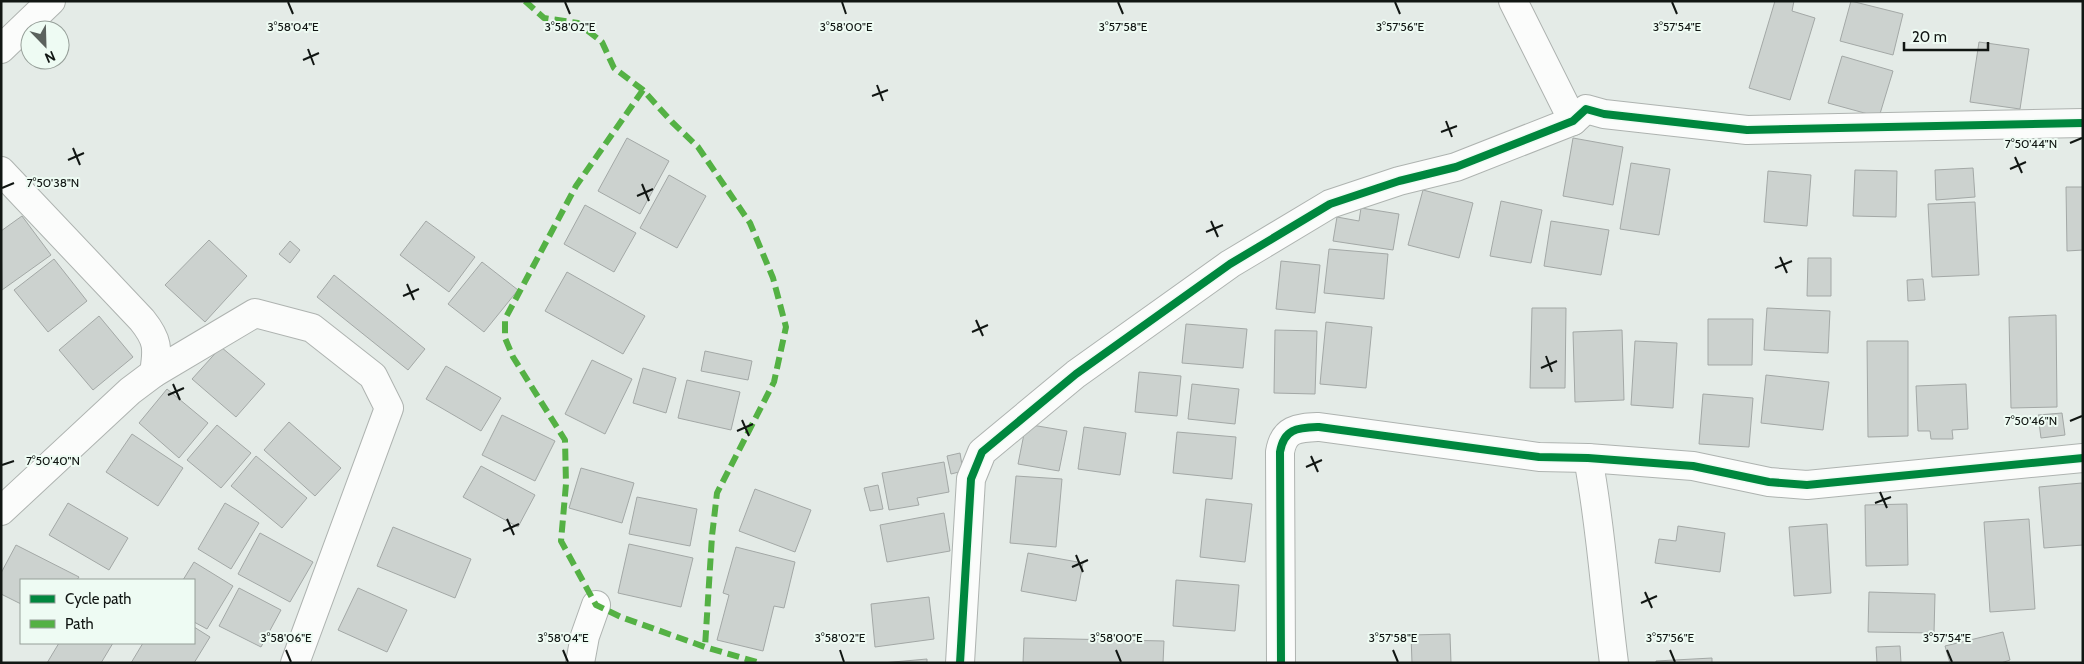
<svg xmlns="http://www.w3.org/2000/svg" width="2084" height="664" viewBox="0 0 2084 664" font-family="Cabin,sans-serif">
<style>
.building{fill:#ccd2cf;stroke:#a3a8a6}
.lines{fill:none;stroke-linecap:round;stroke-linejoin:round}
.street-casing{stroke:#aeb3b0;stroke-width:30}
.street{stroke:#fbfcfb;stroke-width:28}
.quiet{stroke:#54b144;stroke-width:6;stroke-dasharray:12 6;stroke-linecap:butt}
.cycleway-casing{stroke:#eefbf3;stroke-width:11}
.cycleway{stroke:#00873e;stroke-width:8}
.ticks{fill:none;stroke:#111613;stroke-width:2}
.ticks-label{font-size:12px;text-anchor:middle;fill:#111613;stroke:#eefbf3;stroke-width:4;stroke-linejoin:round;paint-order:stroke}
</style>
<rect width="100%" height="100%" fill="#e4ebe7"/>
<!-- building -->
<g class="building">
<polygon points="1775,1 1794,1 1792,11 1815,18 1790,100 1749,88"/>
<polygon points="1851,1 1903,14 1893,55 1840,41"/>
<polygon points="1979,42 2029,49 2020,109 1970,102"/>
<polygon points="1842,56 1893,71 1879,117 1828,103"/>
<polygon points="627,138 669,161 640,214 598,191"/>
<polygon points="1573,138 1623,147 1613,205 1563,196"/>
<polygon points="1631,163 1670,169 1659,235 1620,229"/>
<polygon points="1973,168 1975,197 1936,200 1935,170"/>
<polygon points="1855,170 1897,171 1896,217 1853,216"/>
<polygon points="1768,171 1811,175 1807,226 1764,222"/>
<polygon points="669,175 706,196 677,248 640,228"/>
<polygon points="2066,187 2083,187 2083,250 2067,251"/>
<polygon points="1423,190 1473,203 1459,258 1408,245"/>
<polygon points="1501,201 1542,210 1531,263 1490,256"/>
<polygon points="1975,202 1979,275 1932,277 1928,204"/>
<polygon points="585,205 636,233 614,272 564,244"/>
<polygon points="1361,208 1399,214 1393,250 1333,241 1337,217 1359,221"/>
<polygon points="22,216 51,255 2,290 1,231"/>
<polygon points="426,221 475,257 449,292 400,255"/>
<polygon points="1551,221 1609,230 1601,275 1544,266"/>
<polygon points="209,240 247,276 205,322 165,285"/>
<polygon points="290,241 300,250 290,263 279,254"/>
<polygon points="1329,249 1388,254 1384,299 1324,293"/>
<polygon points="1808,258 1831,258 1831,296 1807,296"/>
<polygon points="54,259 87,301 48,332 14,290"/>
<polygon points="1281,261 1320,265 1315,313 1276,309"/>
<polygon points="482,262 518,290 484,332 448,304"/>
<polygon points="567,272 645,316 623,354 545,311"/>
<polygon points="334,275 425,349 408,370 317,297"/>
<polygon points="1923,279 1925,300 1908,301 1907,280"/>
<polygon points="1532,308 1566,308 1565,388 1530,388"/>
<polygon points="1767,308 1830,311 1828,353 1764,350"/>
<polygon points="2056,315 2057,407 2011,408 2009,317"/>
<polygon points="99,316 133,357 93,390 59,350"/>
<polygon points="1708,319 1753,319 1752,365 1708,365"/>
<polygon points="1326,322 1372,327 1366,388 1320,384"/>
<polygon points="1186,324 1247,329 1243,368 1182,363"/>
<polygon points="1275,330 1317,331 1315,394 1274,393"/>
<polygon points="1622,330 1624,400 1575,402 1573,332"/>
<polygon points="1635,341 1677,343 1673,408 1631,405"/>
<polygon points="1867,341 1908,341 1908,436 1868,437"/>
<polygon points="221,347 265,384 236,417 192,379"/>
<polygon points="705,351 752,361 748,380 701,371"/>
<polygon points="592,360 632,379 605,434 565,414"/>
<polygon points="446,366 501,398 481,431 426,399"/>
<polygon points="643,368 676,378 666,413 633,403"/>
<polygon points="1139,372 1181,376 1177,416 1135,412"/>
<polygon points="1766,375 1829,382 1823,430 1761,423"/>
<polygon points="687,380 740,392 731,430 678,418"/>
<polygon points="1192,384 1239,389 1235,424 1188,419"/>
<polygon points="1966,384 1968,429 1952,430 1953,439 1931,439 1930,431 1918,431 1916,386"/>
<polygon points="167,389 208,423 179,458 139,423"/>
<polygon points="1703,394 1753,398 1749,447 1699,444"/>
<polygon points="2062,413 2065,435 2041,438 2038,415"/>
<polygon points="502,415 555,441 535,481 482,455"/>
<polygon points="289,422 341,468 315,496 264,450"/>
<polygon points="1026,424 1067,431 1059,471 1018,464"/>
<polygon points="217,425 251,453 221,488 187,460"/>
<polygon points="1084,427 1126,433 1120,475 1078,469"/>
<polygon points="1177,432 1236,437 1232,479 1173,473"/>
<polygon points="132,434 183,468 158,506 106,472"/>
<polygon points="960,453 963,471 951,474 947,456"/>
<polygon points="256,456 307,498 282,528 231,486"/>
<polygon points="944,462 949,492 917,498 919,505 889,510 882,473"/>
<polygon points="481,466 535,495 518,527 463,497"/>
<polygon points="581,468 634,483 622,523 569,508"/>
<polygon points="1016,476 1062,479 1056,547 1010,543"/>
<polygon points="2082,483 2083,545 2044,548 2039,487"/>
<polygon points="878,485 883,509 870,511 864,488"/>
<polygon points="755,489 811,510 795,552 739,531"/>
<polygon points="637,497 697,509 690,546 629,534"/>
<polygon points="1206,499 1252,504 1245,562 1200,557"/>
<polygon points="68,503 128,538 109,570 49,535"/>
<polygon points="225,503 259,523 231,569 198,549"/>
<polygon points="1907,504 1908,565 1866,566 1865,505"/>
<polygon points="944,513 950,551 887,562 880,525"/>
<polygon points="2029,519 2035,609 1990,612 1984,522"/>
<polygon points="1827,524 1831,593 1794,596 1789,527"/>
<polygon points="1678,526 1725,533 1720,572 1655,563 1659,539 1676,541"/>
<polygon points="393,527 471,559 455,598 377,566"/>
<polygon points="260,533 313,562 290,602 238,574"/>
<polygon points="629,544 693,558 681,607 618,593"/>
<polygon points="16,545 79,577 77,580 21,580 21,604 1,594 1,573"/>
<polygon points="736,547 795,562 784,608 774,606 763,651 717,640 729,595 723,593"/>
<polygon points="1028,553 1083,563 1076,601 1021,591"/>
<polygon points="194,562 233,586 207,629 194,622 194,580 183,580"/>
<polygon points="1176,580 1239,585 1235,631 1173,626"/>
<polygon points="239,588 281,610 261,647 219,626"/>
<polygon points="358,588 407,610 387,652 338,630"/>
<polygon points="1869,592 1935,594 1934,633 1868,632"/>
<polygon points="929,597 934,639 875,647 871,604"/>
<polygon points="194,627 210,637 194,663 131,663 143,643 194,643"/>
<polygon points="2003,632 2010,660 2001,663 1950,663 1945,646"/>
<polygon points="1450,634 1451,663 1412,663 1411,635"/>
<polygon points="1024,638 1164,641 1163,663 1023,663"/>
<polygon points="59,643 113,643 101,663 47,663"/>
<polygon points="1900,646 1901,663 1877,663 1876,647"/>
<polygon points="1712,658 1712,663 1656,663 1656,661"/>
<polygon points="927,659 927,663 882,663"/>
</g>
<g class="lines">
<!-- street casing -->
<g class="street-casing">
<g id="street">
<polyline points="1513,1 1573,121"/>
<polyline points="1,49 51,1"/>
<path d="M1,171L142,320C158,340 158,348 154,373L130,391L1,511"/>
<polyline points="154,373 255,313 312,328 373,376 389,408 295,663"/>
<path d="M1588,458C1601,526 1605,594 1614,663"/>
<polyline points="580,663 585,636 596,605"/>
<polyline points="960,663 971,479 982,452 1076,374 1230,264 1330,204 1399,181 1456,167 1573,121 1586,109 1604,114 1747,130 2083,123"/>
<path d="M1281,663L1280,452C1284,428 1298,428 1319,427L1539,457L1588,458L1693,466L1769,482L1807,485L2083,458"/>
</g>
</g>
<!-- street -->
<use href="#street" class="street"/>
<!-- quiet -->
<g class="quiet">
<polyline points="525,1 544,18 578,23 602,42 614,68 643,90 672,122 698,147 750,223 773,278 786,327 774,382 717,493 712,536 705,647"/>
<polyline points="643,90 576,186 505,319 505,338 513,357 565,440 566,484 561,541 596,605 621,617 705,647 760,663"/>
</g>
<!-- cycleway casing -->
<g class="cycleway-casing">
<g id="cycleway">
<polyline points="960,663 971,479 982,452 1076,374 1230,264 1330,204 1399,181 1456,167 1573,121 1586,109 1604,114 1747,130 2083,123"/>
<path d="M1281,663L1280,452C1284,428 1298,428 1319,427L1539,457L1588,458L1693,466L1769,482L1807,485L2083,458"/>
</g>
</g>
<!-- cycleway -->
<use href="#cycleway" class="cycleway"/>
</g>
<!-- ticks -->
<path class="ticks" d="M288,2L293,14M565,2L570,14M842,2L846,14M1118,2L1123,14M1395,2L1400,14M1672,2L1677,14M308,49L314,65M303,60L319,53M877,85L883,101M872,96L888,90M1446,121L1452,137M1441,132L1457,126M2070,143L2082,138M73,148L80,165M2015,157L2022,173M68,160L84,153M2010,169L2026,162M642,184L649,201M2,188L14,183M637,196L653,189M1211,221L1218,237M1206,232L1223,225M1780,257L1787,273M1775,268L1792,261M407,284L414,300M403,296L419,289M976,320L983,336M972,332L988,325M1546,356L1552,372M1541,368L1557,361M173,384L180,400M168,395L184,388M742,420L749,436M2070,421L2082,416M737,431L753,424M1311,456L1318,472M2,465L14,461M1306,467L1322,460M1880,492L1887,508M1875,503L1891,497M507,519L514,535M503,531L519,524M1076,555L1083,572M1072,567L1088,560M1645,592L1652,608M1641,603L1657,596M286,650L291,662M563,650L568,662M840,650L844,662M1116,650L1121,662M1393,650L1398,662M1670,650L1675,662M1947,650L1952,662"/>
<g class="ticks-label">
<text x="293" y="31">3°58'04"E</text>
<text x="570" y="31">3°58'02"E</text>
<text x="846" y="31">3°58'00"E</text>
<text x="1123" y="31">3°57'58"E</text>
<text x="1400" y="31">3°57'56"E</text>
<text x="1677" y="31">3°57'54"E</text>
<text x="2031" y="148">7°50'44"N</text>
<text x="53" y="187">7°50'38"N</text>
<text x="2031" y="425">7°50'46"N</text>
<text x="53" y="465">7°50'40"N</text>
<text x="286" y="642">3°58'06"E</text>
<text x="563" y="642">3°58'04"E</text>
<text x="840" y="642">3°58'02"E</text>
<text x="1116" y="642">3°58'00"E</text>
<text x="1393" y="642">3°57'58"E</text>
<text x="1670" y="642">3°57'56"E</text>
<text x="1947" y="642">3°57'54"E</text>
</g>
<!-- border -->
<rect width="2084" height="664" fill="none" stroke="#111613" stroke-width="5"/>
<!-- legend -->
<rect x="20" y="579" width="175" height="65" fill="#eefbf3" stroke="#969f99"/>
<rect x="30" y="595" width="25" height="8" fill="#00873e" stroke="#969f99"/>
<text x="65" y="604" font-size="15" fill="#111613">Cycle path</text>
<rect x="30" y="620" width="25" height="8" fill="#54b144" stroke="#969f99"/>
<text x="65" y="629" font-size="15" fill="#111613">Path</text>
<!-- north arrow -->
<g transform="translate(45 45) rotate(157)"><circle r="24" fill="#eefbf3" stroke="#969f99"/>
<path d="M0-4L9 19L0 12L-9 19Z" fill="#5b615d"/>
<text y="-8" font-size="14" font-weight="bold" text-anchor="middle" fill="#111613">N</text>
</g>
<!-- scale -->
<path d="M1904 42v8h84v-8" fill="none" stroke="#111613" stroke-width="2.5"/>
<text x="1912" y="42" font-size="15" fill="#111613" stroke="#eefbf3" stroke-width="4" paint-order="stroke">20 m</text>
</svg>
